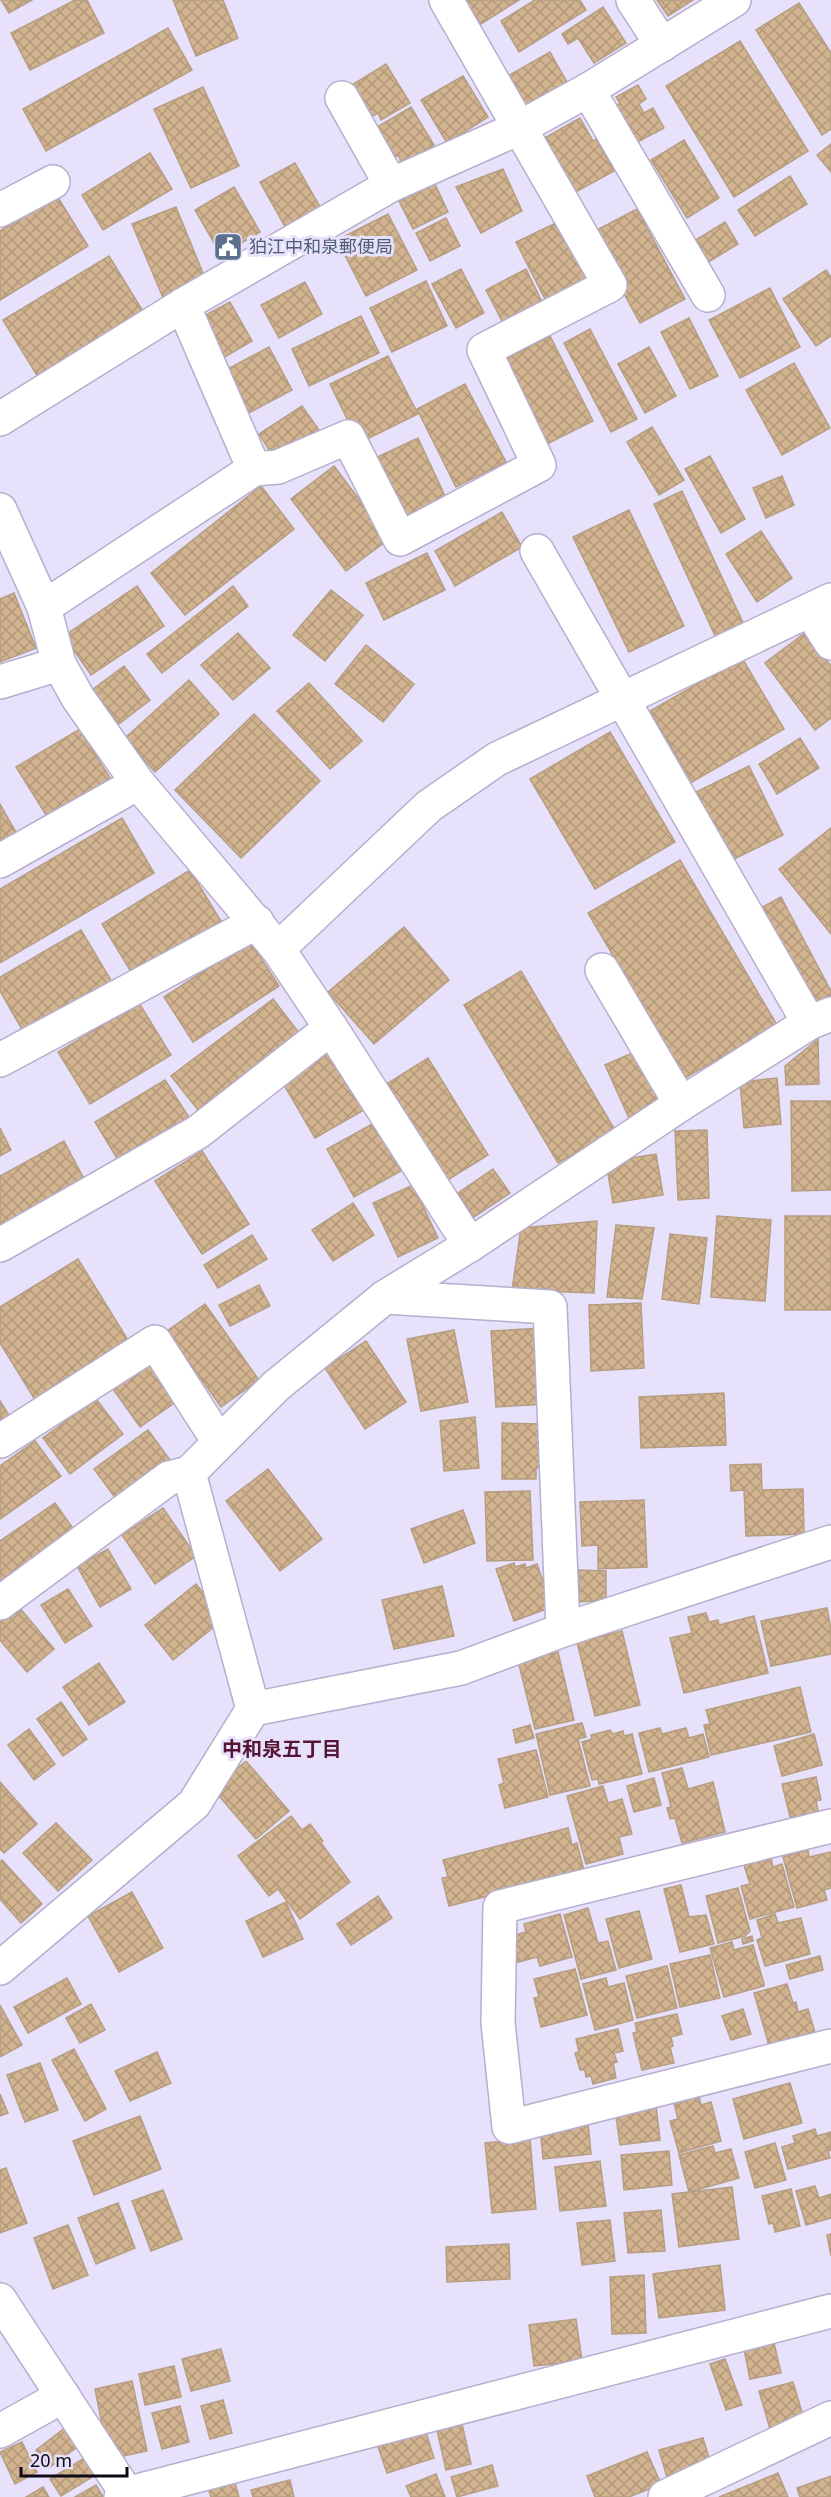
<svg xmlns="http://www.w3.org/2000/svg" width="831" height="2497" viewBox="0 0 831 2497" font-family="'Noto Sans','Noto Sans JP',sans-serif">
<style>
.building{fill:url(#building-cross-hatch);stroke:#b59e84;stroke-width:1.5}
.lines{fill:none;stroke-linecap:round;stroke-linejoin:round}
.minor-casing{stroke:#b7aece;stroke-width:36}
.minor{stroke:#fff;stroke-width:33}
.labels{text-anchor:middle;stroke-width:6;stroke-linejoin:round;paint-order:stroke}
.service-label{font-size:18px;fill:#4e5e75;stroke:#e8e1fb;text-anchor:start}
.neighbourhood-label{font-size:20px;font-weight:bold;fill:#551534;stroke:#e8e1fb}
</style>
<defs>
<pattern id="building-cross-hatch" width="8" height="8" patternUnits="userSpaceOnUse" patternTransform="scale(1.5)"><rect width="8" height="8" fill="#d2b38f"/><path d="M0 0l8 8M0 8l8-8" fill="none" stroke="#b3997a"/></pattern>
</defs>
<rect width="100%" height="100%" fill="#e8e1fb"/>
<!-- building -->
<g class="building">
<polygon points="1,0 32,0 9,13"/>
<polygon points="75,0 87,0 104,33 30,70 11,33"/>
<polygon points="173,0 223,0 238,38 196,56"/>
<polygon points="465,0 519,0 481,24"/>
<polygon points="535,0 580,0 586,10 519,52 501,21"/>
<polygon points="657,0 693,0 668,16"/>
<polygon points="799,3 831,53 831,129 822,135 756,30"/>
<polygon points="603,7 626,43 594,63 578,38 568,44 562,34"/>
<polygon points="168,28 192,70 46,151 23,109"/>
<polygon points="740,41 808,151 734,197 666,86"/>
<polygon points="550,52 568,84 523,110 504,78"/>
<polygon points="386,64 410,103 381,120 378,113 369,118 347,88"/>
<polygon points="463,76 488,117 447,143 421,100"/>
<polygon points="638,85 646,99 639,104 644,113 653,108 664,128 632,145 611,109 620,103 616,97"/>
<polygon points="203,87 239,166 191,188 154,109"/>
<polygon points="411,107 434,145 401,164 399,155 390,161 372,130"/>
<polygon points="580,118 593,141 596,139 614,171 574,193 541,140"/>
<polygon points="684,140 719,198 687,218 651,160"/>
<polygon points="831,144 831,172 817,155"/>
<polygon points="150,153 172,189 103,230 82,195"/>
<polygon points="295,163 323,212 288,232 260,182"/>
<polygon points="503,169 522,211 481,233 456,187"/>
<polygon points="790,176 807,204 755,236 738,210"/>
<polygon points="435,184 448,212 413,229 399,201"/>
<polygon points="234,187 260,232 221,255 195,210"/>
<polygon points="57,196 88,246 0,300 0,231"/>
<polygon points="176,207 207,283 164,300 132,224"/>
<polygon points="637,209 685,299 640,323 591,233"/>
<polygon points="388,214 417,270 366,296 337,240"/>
<polygon points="446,218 460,246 430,261 416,233"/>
<polygon points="558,222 588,283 547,303 516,242"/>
<polygon points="725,222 738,244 707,263 694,241"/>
<polygon points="109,256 144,313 38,377 3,320"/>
<polygon points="461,269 484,313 456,328 432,284"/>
<polygon points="526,269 543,304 503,323 486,290"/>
<polygon points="826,270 831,277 831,336 816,346 783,299"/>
<polygon points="426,281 447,326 392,352 370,308"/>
<polygon points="305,282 322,314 279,338 261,305"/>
<polygon points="770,288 800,347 740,378 709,320"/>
<polygon points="230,302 252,341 223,358 200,318"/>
<polygon points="361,316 379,353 309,386 292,349"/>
<polygon points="689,318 718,376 690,389 661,332"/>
<polygon points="590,329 637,419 611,432 564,343"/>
<polygon points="550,336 593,421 547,444 504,360"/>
<polygon points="269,347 292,390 247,414 224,371"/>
<polygon points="649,347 676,396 645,413 618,364"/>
<polygon points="388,356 418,414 359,443 330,384"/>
<polygon points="794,363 830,428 782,455 746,390"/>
<polygon points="465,384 506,462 456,487 417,409"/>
<polygon points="302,406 319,430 275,459 259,434"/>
<polygon points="652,427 684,480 659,495 627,442"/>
<polygon points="418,438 446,498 401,518 373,459"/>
<polygon points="710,456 745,519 721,533 685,469"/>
<polygon points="334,466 389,539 346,571 291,499"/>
<polygon points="782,476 794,505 766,518 753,488"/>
<polygon points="261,486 294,529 185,615 151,573"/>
<polygon points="682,491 745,627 717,640 654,504"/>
<polygon points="629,510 684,626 629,652 573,537"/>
<polygon points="502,512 522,547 455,586 435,551"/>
<polygon points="761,531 792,578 757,602 726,554"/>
<polygon points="427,553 445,590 384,620 366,583"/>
<polygon points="137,586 164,626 91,675 64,636"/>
<polygon points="233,586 248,606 162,673 147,654"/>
<polygon points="331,590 363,615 325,661 293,635"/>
<polygon points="14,593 36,648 0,662 0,599"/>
<polygon points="806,632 831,666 831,718 815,730 765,663"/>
<polygon points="238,633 270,668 233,700 201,665"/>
<polygon points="366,645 414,684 383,722 335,684"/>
<polygon points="742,658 784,729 692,782 650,711"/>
<polygon points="124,666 150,700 119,724 92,690"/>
<polygon points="189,680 219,714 155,772 125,738"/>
<polygon points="309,683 362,741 330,769 277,711"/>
<polygon points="254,714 320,781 241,858 175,790"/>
<polygon points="80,729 116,788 53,826 16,767"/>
<polygon points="610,732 675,842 595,889 530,779"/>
<polygon points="800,738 819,768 777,794 759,764"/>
<polygon points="749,766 783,835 730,861 696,792"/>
<polygon points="0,804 17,834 0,844"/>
<polygon points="122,818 154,873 0,963 0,889"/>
<polygon points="831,828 831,934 779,869"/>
<polygon points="680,860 777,1025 685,1078 588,913"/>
<polygon points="190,870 222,923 133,975 102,924"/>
<polygon points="781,897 831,991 831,995 812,1005 761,908"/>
<polygon points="404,927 449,980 374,1044 328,992"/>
<polygon points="81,930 112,982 24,1033 0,991 0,977"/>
<polygon points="250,941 279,986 193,1042 164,997"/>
<polygon points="521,971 615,1130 558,1163 464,1005"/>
<polygon points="273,999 303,1038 202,1115 171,1076"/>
<polygon points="139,1003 171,1055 90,1104 58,1052"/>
<polygon points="818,1039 819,1084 786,1085 785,1066"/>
<polygon points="639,1050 663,1103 629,1118 605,1065"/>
<polygon points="329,1051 364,1110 315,1138 280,1078"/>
<polygon points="428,1058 488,1155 446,1181 385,1085"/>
<polygon points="777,1078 781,1124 744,1128 740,1082"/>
<polygon points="165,1080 192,1122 121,1165 95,1122"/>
<polygon points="791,1101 831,1101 831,1190 792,1191"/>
<polygon points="374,1123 401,1171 354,1197 327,1149"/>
<polygon points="0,1128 11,1150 0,1156"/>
<polygon points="707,1130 709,1198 678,1200 675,1131"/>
<polygon points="64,1141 84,1179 0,1226 0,1176"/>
<polygon points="202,1151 249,1224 202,1254 155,1181"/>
<polygon points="656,1154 663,1195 613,1203 606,1162"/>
<polygon points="493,1169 510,1193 474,1217 458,1193"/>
<polygon points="413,1185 438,1238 398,1257 373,1203"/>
<polygon points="353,1203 374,1235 333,1261 312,1230"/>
<polygon points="717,1216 771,1220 765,1301 711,1297"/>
<rect x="785" y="1216" width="46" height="94"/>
<polygon points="597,1221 594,1293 512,1290 521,1228"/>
<polygon points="616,1225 654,1228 642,1299 607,1297"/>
<polygon points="670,1234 707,1238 699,1304 662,1299"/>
<polygon points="252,1235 267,1259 218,1288 204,1265"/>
<polygon points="78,1259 131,1345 37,1403 0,1343 0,1307"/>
<polygon points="259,1285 270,1306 230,1326 219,1305"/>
<polygon points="641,1303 644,1368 591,1371 589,1305"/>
<polygon points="205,1304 259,1380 221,1407 167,1331"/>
<polygon points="542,1328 547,1404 496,1407 491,1331"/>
<polygon points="454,1330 468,1402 421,1411 407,1339"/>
<polygon points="366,1341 406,1402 365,1429 325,1368"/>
<polygon points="153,1361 180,1399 140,1427 113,1389"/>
<polygon points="724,1393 726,1445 641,1448 639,1397"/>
<polygon points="96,1399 123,1434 70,1474 43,1438"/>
<polygon points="0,1401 12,1420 0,1427"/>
<polygon points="475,1417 479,1468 444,1471 440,1421"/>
<polygon points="502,1423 542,1424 542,1468 536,1468 536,1479 502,1479"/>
<polygon points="148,1430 173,1464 119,1503 94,1469"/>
<polygon points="35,1441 61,1476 0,1519 0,1466"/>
<polygon points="761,1464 762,1490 803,1489 804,1534 746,1536 744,1490 731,1491 730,1465"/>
<polygon points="268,1469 322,1539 280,1571 226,1501"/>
<polygon points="530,1491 533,1560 487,1561 485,1492"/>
<polygon points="644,1500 647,1567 598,1569 598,1545 582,1546 580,1502"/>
<polygon points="55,1503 77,1534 0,1589 0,1541"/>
<polygon points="163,1508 196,1556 155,1584 122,1535"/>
<polygon points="463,1510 475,1543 424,1563 411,1529"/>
<polygon points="108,1549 131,1589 100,1607 77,1566"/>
<polygon points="514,1563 515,1567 525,1564 526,1568 537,1564 552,1607 514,1621 496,1569"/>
<polygon points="579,1570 606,1571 606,1600 578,1602"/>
<polygon points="196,1584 224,1619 173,1660 145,1625"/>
<polygon points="442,1586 454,1636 394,1649 382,1600"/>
<polygon points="68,1589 92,1626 65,1643 41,1605"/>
<polygon points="18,1606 54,1649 27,1672 0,1640 0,1621"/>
<polygon points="827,1608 831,1629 831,1654 771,1666 761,1621"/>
<polygon points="706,1613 709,1622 718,1620 719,1625 754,1616 768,1673 684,1693 670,1638 692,1633 688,1617"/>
<polygon points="622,1631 640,1705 595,1716 577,1642"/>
<polygon points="558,1652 574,1720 535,1729 518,1661"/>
<polygon points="99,1663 125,1702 89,1725 63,1687"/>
<polygon points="800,1687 811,1732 711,1755 704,1725 710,1724 706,1710"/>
<polygon points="61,1702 87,1739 63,1756 37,1719"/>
<polygon points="582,1723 586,1737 578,1739 590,1786 550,1795 536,1734"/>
<polygon points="530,1725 534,1738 516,1743 513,1730"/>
<polygon points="660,1728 662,1734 686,1728 689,1738 703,1734 709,1757 649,1772 639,1733"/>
<polygon points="29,1729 55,1764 34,1780 8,1745"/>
<polygon points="610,1730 613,1734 623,1731 624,1736 632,1734 642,1774 599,1784 598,1779 592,1780 582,1742 592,1739 591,1735"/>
<polygon points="814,1734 822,1765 782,1776 774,1746"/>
<polygon points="536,1750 548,1797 505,1808 499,1785 504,1783 498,1759"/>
<polygon points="246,1761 289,1811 256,1839 213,1789"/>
<polygon points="682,1768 688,1789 713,1782 725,1832 682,1843 675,1818 670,1819 667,1808 671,1807 662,1773"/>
<polygon points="816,1777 821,1800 816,1801 819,1815 794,1821 793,1816 790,1817 782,1784"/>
<polygon points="654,1778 661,1805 634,1812 627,1786"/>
<polygon points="0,1782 37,1824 4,1853 0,1849"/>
<polygon points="603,1786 608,1803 622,1799 632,1834 619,1837 623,1854 586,1864 567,1796"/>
<polygon points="291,1816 302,1830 310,1824 323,1841 321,1843 350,1882 300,1919 278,1889 269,1896 238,1856"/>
<polygon points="56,1823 92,1860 58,1891 23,1853"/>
<polygon points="568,1828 572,1845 577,1843 584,1871 449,1906 442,1878 448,1877 443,1860"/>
<polygon points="808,1850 809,1857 831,1852 831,1888 824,1890 827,1900 797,1908 783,1857"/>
<polygon points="770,1854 773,1867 782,1864 794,1907 750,1919 741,1886 750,1884 743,1862"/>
<polygon points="2,1860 42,1904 21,1923 0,1899 0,1862"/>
<polygon points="681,1885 689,1917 706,1915 714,1944 680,1952 664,1889"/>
<polygon points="738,1888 750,1931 745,1936 718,1943 706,1896"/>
<polygon points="132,1892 163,1948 119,1972 88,1916"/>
<polygon points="378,1896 392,1918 351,1945 337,1924"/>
<polygon points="286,1902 303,1939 263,1957 246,1921"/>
<polygon points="588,1908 598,1943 608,1941 616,1970 581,1979 564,1915"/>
<polygon points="639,1911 652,1959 619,1968 606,1919"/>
<polygon points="560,1914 572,1957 540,1966 537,1957 518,1962 511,1936 526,1932 524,1924"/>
<polygon points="775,1914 778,1923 801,1918 810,1954 765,1966 757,1940 762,1938 757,1920"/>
<polygon points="752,1936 753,1941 743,1944 742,1939"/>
<polygon points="732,1942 734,1950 753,1945 764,1984 764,1986 724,1997 710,1948"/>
<polygon points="710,1955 720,1998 680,2007 670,1964"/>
<polygon points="820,1956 823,1970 790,1979 786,1965"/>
<polygon points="667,1966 677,2008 637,2018 626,1976"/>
<polygon points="575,1969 587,2015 541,2027 534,1998 539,1997 534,1979"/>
<polygon points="67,1978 81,2004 28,2033 14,2007"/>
<polygon points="606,1978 608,1987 624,1983 633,2020 595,2030 583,1984"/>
<polygon points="787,1984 793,2003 796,2002 798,2012 808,2009 816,2036 770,2049 754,1993"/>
<polygon points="91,2004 105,2030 80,2043 66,2018"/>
<polygon points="0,2005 22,2045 0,2057"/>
<polygon points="743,2009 751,2034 731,2040 722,2016"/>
<polygon points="677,2014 682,2034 671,2037 673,2046 670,2047 674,2063 642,2070 633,2033 637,2032 635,2023"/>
<polygon points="618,2029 623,2051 614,2053 617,2062 613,2063 616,2078 593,2084 591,2076 586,2077 585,2070 580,2070 575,2053 579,2052 576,2039"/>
<polygon points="74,2049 106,2109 85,2121 52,2060"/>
<polygon points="157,2052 171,2083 130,2101 115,2071"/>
<polygon points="40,2063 58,2110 25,2122 7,2075"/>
<polygon points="790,2083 802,2123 744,2139 733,2099"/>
<polygon points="0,2094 8,2113 0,2116"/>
<polygon points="699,2096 701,2105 711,2102 721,2141 679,2153 670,2121 678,2119 674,2103"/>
<polygon points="655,2097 660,2140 620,2145 614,2102"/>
<polygon points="140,2116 161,2169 94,2195 73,2141"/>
<polygon points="588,2122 591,2154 543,2159 540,2126"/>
<polygon points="815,2129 817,2136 831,2132 831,2150 828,2151 830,2158 788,2169 782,2147 795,2143 793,2136"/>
<polygon points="530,2139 536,2209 492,2213 485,2143"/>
<polygon points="775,2143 786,2180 755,2188 745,2152"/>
<polygon points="713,2146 715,2153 731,2149 739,2178 689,2192 679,2155"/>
<polygon points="669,2151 672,2185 624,2190 621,2155"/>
<polygon points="600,2161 606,2206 560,2211 555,2167"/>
<polygon points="6,2168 27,2223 0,2233 0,2170"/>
<polygon points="815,2186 819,2198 831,2194 831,2218 806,2225 796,2191"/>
<polygon points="732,2187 739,2239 679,2247 672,2194"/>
<polygon points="791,2189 800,2226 775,2232 773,2223 769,2224 762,2196"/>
<polygon points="163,2190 182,2239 151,2251 132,2201"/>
<polygon points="118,2203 135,2248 96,2264 78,2218"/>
<polygon points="661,2210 665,2251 628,2253 624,2213"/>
<polygon points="610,2220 615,2261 582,2265 577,2223"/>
<polygon points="68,2225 88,2275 53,2289 34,2238"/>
<polygon points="831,2234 831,2256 827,2235"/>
<polygon points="509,2244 510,2279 447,2282 446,2247"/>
<polygon points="720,2265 725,2310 659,2318 653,2274"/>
<polygon points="644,2275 646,2333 612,2334 610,2277"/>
<polygon points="576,2319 582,2361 534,2366 529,2325"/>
<polygon points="774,2343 781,2373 750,2379 744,2349"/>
<polygon points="221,2349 230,2381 191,2391 182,2359"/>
<polygon points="725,2359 742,2405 726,2410 710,2364"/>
<polygon points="174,2366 181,2397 145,2405 139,2374"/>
<polygon points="132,2381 147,2451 109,2459 95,2389"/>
<polygon points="793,2382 804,2419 770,2429 759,2391"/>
<polygon points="223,2400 232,2433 210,2439 201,2406"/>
<polygon points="180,2406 189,2442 162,2449 152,2413"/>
<polygon points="462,2424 471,2464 446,2470 437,2430"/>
<polygon points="424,2426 434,2458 387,2473 376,2441"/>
<polygon points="66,2427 80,2445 50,2467 36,2450"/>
<polygon points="703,2438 713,2471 669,2484 659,2450"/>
<polygon points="22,2442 37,2472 15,2484 0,2452"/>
<polygon points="647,2452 661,2484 629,2497 595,2497 587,2476"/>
<polygon points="86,2457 97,2474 61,2496 50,2479"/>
<polygon points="492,2465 498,2486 457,2497 451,2477"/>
<polygon points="778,2473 788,2497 719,2497"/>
<polygon points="436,2474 445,2497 411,2497 406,2486"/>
<polygon points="831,2476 831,2497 800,2497 797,2488"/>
<polygon points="234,2480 239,2497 211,2497 208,2488"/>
<polygon points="290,2480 294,2497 253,2497 251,2490"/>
<polygon points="96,2485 103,2497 75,2497"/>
<polygon points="43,2487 49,2497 26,2497"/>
</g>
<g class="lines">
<!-- minor casing -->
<g class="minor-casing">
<g id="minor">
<polyline points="633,0 662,45"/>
<polyline points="588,90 708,295"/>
<polyline points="342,98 391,185"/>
<polyline points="0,210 53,182"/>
<polyline points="0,419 183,305 391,185 519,128 588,90 734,0"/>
<polyline points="254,469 278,467 348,437 400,539 539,465 484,350 610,285 446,0"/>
<polyline points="0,510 44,607 59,664 78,698 138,783 278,949 331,1028 470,1245"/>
<polyline points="537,551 809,1023"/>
<polyline points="44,607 254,469 183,305"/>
<polyline points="810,610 831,643"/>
<polyline points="0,682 59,664"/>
<polyline points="0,861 138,783"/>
<polyline points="278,949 429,806 497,759 831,600"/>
<polyline points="602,970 681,1104"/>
<polyline points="0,1060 257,922"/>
<polyline points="0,1245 198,1132 331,1028"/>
<polyline points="385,1297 550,1307 563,1630"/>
<polyline points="0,1441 155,1342 219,1442"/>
<polyline points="0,1603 169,1478 189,1473"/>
<polyline points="253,1709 189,1473 276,1386 385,1297 470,1245 681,1104 809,1023 831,1014"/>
<polyline points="831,1826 500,1907 498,2023 509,2127 831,2046"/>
<polyline points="0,1968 194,1804 253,1709 461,1668 563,1630 831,1542"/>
<polyline points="0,2300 129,2497"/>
<polyline points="0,2431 63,2396"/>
<polyline points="121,2497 126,2494 831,2311"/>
<polyline points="665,2497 831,2418"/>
</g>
</g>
<!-- minor -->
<use href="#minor" class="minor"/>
</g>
<!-- icons -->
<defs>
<g id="civic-square" transform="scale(1.5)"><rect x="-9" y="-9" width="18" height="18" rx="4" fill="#5c6f8a" stroke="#e8e1fb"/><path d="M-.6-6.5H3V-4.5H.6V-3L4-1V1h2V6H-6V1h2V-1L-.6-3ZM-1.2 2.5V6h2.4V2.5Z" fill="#fff"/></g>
</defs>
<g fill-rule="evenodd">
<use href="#civic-square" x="228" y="247"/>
</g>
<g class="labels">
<!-- service labels -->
<g class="service-label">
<text x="249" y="253">狛江中和泉郵便局</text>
</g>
<!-- neighbourhood labels -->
<g class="neighbourhood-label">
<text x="282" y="1756">中和泉五丁目</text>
</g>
</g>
<!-- scale -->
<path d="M21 2467v9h106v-9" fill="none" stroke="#0d0a15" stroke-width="3"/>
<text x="30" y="2467" font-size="18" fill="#0d0a15" stroke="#e8e1fb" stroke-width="4.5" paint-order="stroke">20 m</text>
</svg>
